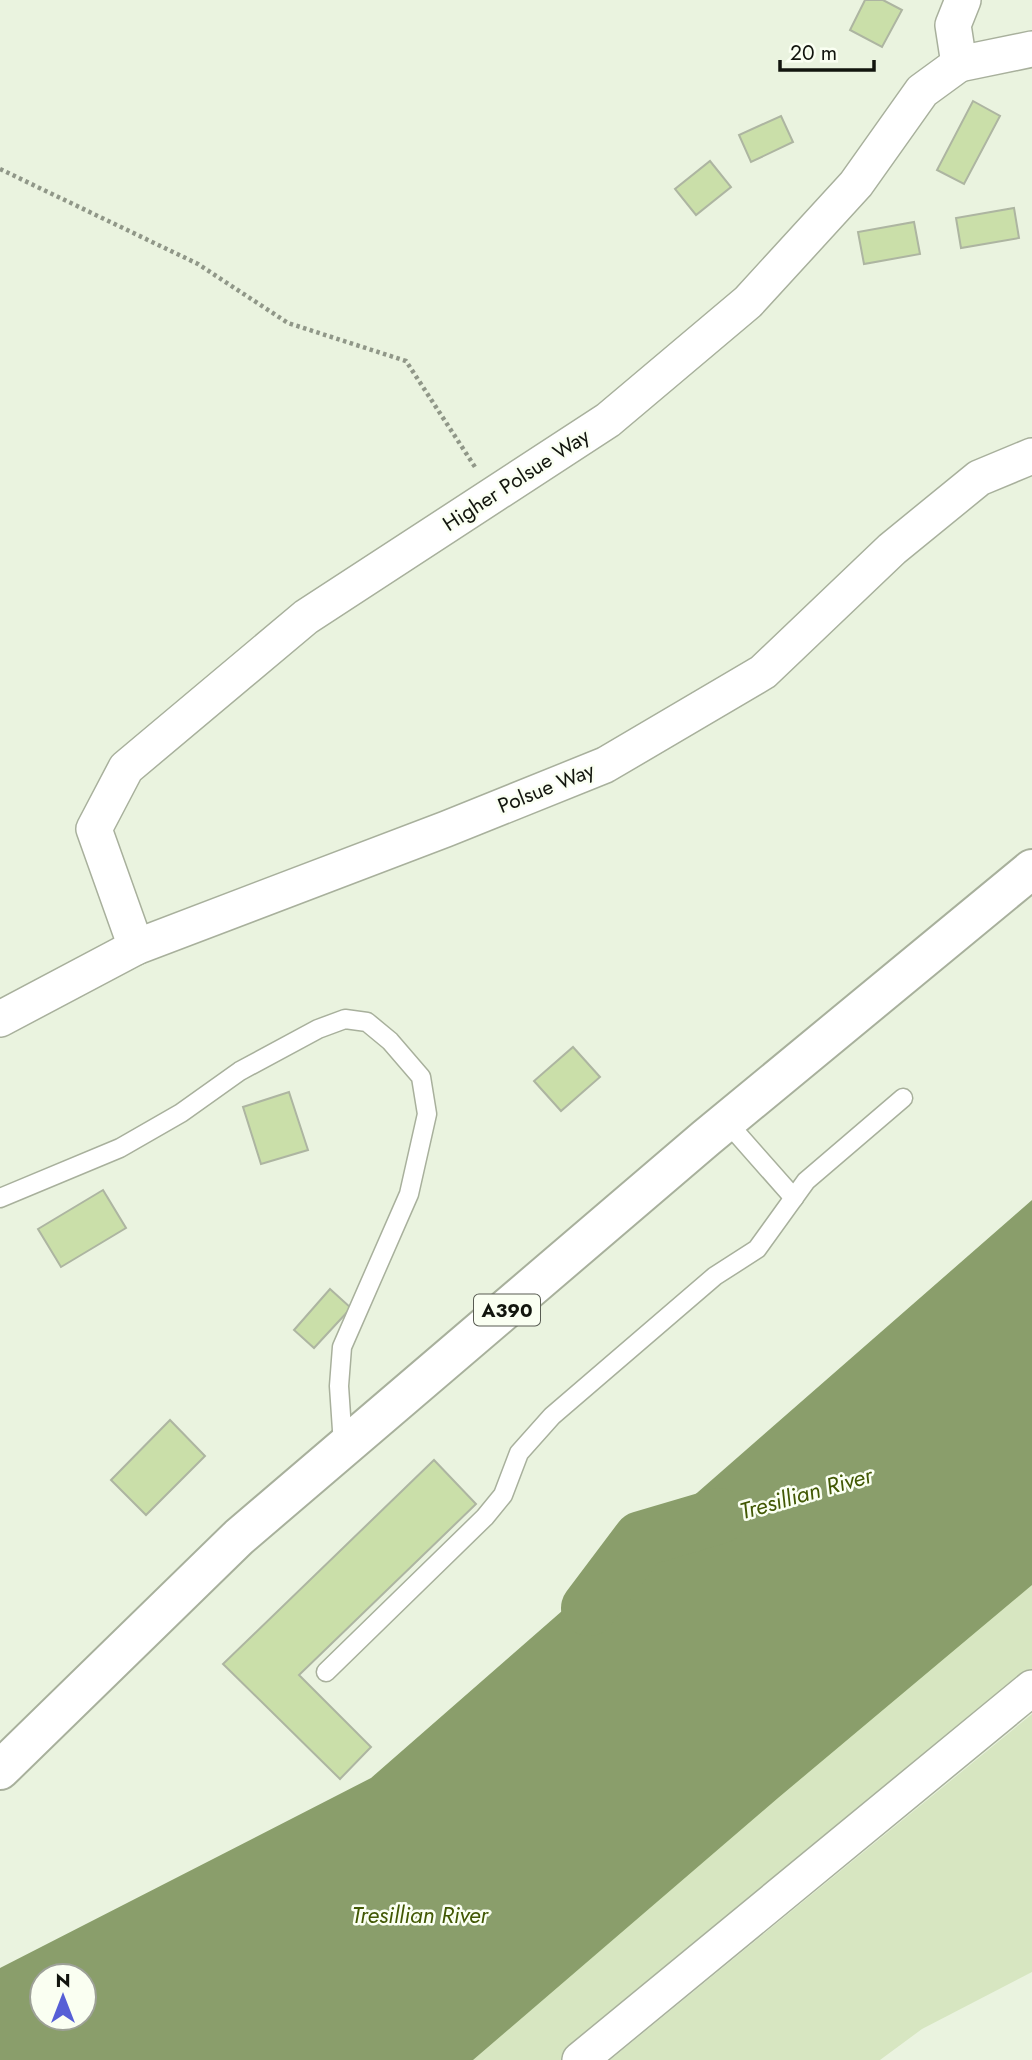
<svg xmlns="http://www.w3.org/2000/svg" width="1032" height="2060" viewBox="0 0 1032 2060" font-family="Jost,sans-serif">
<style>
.green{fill:#d7e6c1}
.water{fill:#8a9e6b;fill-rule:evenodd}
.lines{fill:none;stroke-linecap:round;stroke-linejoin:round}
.river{stroke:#8a9e6b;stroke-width:56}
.building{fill:#cadfa9;stroke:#adb5a1;stroke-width:2}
.service-casing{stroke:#a8b09c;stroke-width:21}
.minor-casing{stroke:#a8b09c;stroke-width:38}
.trunk-casing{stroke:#a8b09c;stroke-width:42}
.path{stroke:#909788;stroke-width:4.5;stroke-dasharray:3.5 3.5;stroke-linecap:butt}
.service{stroke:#fff;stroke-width:18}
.minor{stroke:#fff;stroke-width:35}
.trunk{stroke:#fff;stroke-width:38}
.labels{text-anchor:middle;stroke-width:5;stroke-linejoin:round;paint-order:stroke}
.shield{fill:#fafff2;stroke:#585b52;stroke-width:2}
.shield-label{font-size:19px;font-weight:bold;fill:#12150e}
.street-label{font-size:21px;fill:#12150e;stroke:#fafff2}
.water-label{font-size:23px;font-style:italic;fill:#415803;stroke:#fafff2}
</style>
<rect width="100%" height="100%" fill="#eaf3df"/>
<!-- green -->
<g class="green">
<polygon points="1032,1496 1032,1677 563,2060 372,2060"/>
<polygon points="1032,1714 1032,1972 922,2029 880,2060 610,2060"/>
</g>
<!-- water -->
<path class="water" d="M1032,1200V1585L778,1798L473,2060H0V1968L371,1778ZM84,1976V2018H42V1976Z"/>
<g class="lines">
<!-- river -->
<polyline class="river" points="589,1608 641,1539 719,1516"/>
</g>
<!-- building -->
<g class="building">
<polygon points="865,0 883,0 902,10 882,47 850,30"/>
<polygon points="973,101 1000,116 964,184 937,170"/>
<polygon points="781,116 793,142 751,162 739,135"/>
<polygon points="710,161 731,187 696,215 675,189"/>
<polygon points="1014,208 1019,238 961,248 956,218"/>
<polygon points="914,222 920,254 864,264 858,232"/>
<polygon points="573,1047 600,1077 561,1111 534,1081"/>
<polygon points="289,1092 308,1150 261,1164 243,1107"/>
<polygon points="103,1190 126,1228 61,1267 38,1229"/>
<polygon points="330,1289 351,1308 314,1348 294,1330"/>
<polygon points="170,1420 205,1456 146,1515 111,1480"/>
<polygon points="434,1460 476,1504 299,1675 371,1747 340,1779 223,1664"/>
</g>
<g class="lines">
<!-- service casing -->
<g class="service-casing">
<g id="service">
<polyline points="726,1121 794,1198"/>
<polyline points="0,1198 120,1148 181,1113 240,1071 318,1029 345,1019 367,1022 390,1041 421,1077 427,1114 409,1194 342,1347 339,1386 343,1445"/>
<polyline points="326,1672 485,1517 503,1495 519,1453 552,1416 715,1276 757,1249 806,1181 903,1098"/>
</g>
</g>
<!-- minor casing -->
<g class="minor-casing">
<g id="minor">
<polyline points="959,64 1032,49"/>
<polyline points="136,947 94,829 126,768 306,617 608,420 748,302 856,184 922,91 959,64 953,25 963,0"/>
<polyline points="0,1019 136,947 446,829 605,765 763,672 892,549 979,478 1032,456"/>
<polyline points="580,2060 1032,1688"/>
</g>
</g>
<!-- trunk casing -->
<g class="trunk-casing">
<polyline id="trunk" points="0,1770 239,1537 706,1138 1032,869"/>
</g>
<!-- path -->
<polyline class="path" points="0,169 198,264 288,323 406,361 475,467"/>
<!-- service -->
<use href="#service" class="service"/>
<!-- minor -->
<use href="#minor" class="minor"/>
<!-- trunk -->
<use href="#trunk" class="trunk"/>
</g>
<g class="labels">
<!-- shield labels -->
<rect class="shield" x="474" y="1294.5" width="66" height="31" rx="5"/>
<g class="shield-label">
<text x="507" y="1317">A390</text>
</g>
<!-- street labels -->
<g class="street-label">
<text transform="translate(516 480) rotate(-33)" y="7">Higher Polsue Way</text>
<text transform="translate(546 788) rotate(-22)" y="7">Polsue Way</text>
</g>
<!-- water labels -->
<g class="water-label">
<text transform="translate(806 1493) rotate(-16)" y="8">Tresillian River</text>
<text x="420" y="1923">Tresillian River</text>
</g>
</g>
<!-- north arrow -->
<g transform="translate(63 1997)"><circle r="33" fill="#fafff2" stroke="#9da197" stroke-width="2"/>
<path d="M0-5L12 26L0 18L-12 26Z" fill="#565fd6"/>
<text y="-10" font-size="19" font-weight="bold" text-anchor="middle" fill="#12150e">N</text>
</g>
<!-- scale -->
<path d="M780 60v10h94v-10" fill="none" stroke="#12150e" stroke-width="3.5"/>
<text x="790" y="60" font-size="21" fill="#12150e" stroke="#fafff2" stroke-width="5" paint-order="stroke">20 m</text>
</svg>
